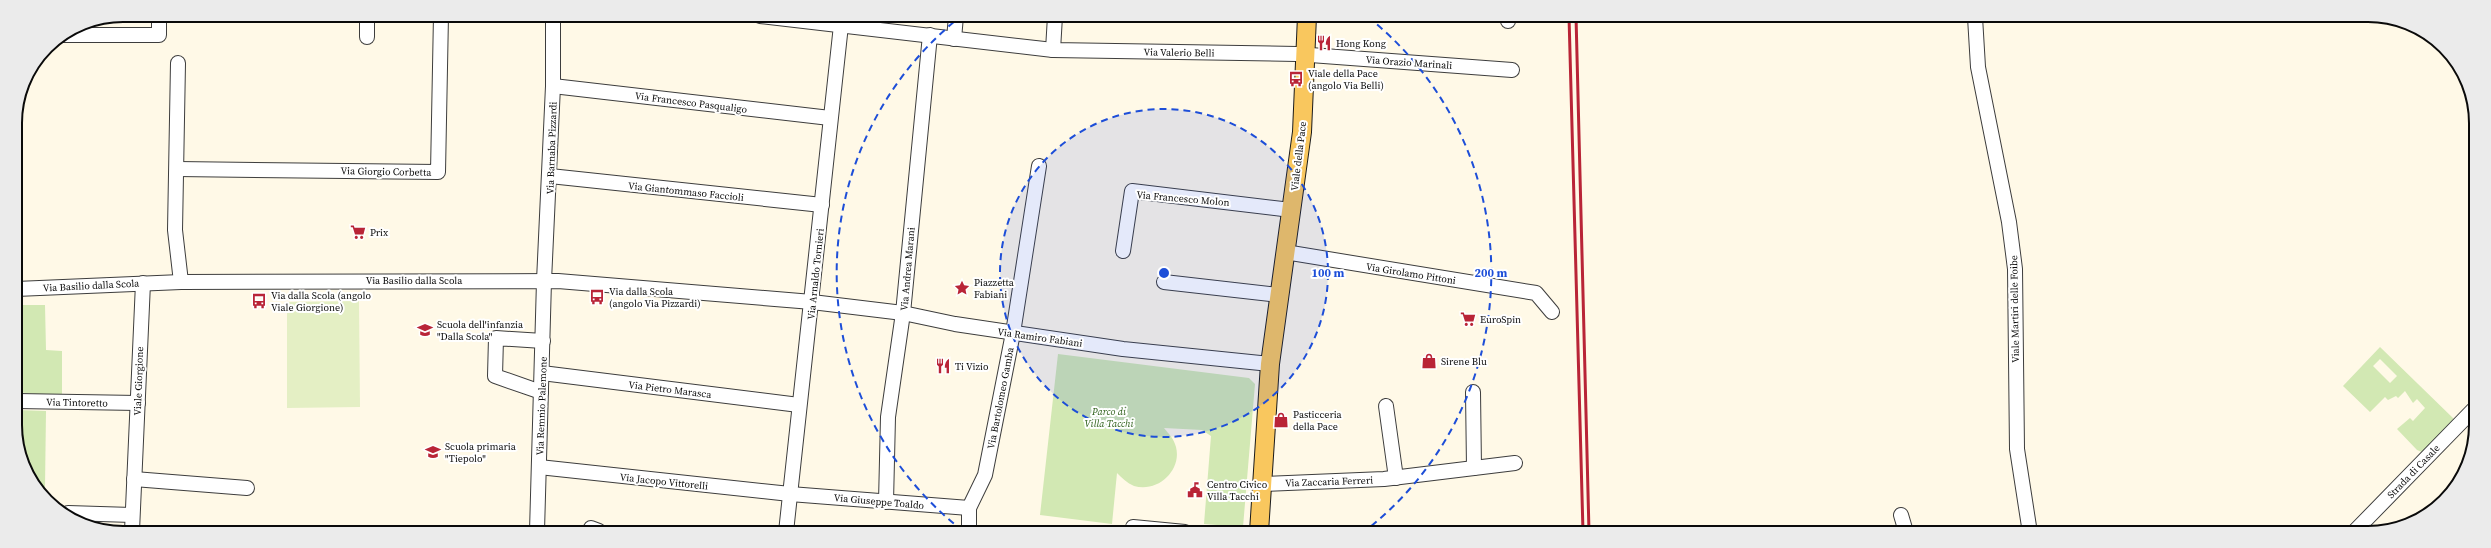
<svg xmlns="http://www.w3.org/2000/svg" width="2491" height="548" viewBox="0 0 2491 548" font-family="'Source Serif 4',serif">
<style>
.green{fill:#d2e8b3;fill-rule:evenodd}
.pitch{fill:#e4efc4}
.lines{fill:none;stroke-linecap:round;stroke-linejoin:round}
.minor-casing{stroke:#3d3d3d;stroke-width:16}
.major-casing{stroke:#1b1b1b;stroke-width:20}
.minor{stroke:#fff;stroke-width:14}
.major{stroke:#f9c75e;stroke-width:18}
.rail{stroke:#b92437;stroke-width:3}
.ring{fill:none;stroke:#1d4ed8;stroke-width:2;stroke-dasharray:7 5}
.labels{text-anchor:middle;stroke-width:4;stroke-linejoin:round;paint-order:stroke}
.poi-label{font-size:10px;fill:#0a0a0a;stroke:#fff;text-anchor:start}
.street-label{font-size:10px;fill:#0a0a0a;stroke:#fff}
.park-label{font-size:10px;font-style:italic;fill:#30611c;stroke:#fff}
.rim{fill:none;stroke:#0a0a0a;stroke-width:2}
.centre{fill:#1d4ed8;stroke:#fff;stroke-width:2}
.ring-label{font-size:12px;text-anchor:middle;font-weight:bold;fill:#1d4ed8;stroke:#fff;stroke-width:4;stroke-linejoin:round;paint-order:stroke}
</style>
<rect width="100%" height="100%" fill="#fff9e7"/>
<!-- green -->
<g class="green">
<polygon points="16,305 45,305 46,350 62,351 62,397 17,392"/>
<path d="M2380,347L2455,420L2422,452L2417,450L2397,429L2410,418L2413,421L2425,408L2417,399L2413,403L2405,391L2398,398L2396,396L2388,400L2385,397L2370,412L2343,386ZM2380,359L2397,376L2390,383L2373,366Z"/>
<path d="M1058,354L1249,378L1255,384L1243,527L1204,524L1211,436L1202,430L1164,428C1169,434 1174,439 1176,447C1182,470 1158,493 1134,486C1127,483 1122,478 1117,473L1112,524L1040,515Z"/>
<polygon points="17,410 46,411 45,487 39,487 17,446"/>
</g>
<!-- pitch -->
<polygon class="pitch" points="359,301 360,407 287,408 287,302"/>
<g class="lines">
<!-- minor casing -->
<g class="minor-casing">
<g id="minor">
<polyline points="760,16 1053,50 1297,54 1512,70"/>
<polyline points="1975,17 1978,67 2009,222 2015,269 2017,449 2030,533"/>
<polyline points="1508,21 1508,16"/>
<polyline points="64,35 159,35 159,15"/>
<polyline points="367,37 367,15"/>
<polyline points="954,39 956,16"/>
<polyline points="1053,50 1055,16"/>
<polyline points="178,63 175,230 181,282"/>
<polyline points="553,86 830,118"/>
<polyline points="177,169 438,172 441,15"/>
<polyline points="550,176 822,205"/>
<polyline points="1123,251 1132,191 1291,210"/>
<polyline points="1285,252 1536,293 1552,312"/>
<polyline points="1164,282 1279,295"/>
<polyline points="16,289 181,282 558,281 812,302 903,313 955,324 1123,349 1270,364"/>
<polyline points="542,373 799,405"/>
<polyline points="541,392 495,376 496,338 543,341"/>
<polyline points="1473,392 1474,468"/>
<polyline points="17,401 138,403"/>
<polyline points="1386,406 1396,478"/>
<polyline points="539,467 790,494 969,508"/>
<polyline points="134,479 247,488"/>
<polyline points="1263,484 1384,479 1515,463"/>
<polyline points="886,502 888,417 903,313 930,35"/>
<polyline points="68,513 132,515"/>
<polyline points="1901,515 1906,532"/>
<polyline points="1133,527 1185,532"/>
<polyline points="132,531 143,283"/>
<polyline points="537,531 544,281 553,86 553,15"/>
<polyline points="591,531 591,528 599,531"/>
<polyline points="786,532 842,16"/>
<polyline points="969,532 969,508 985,475 1013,333 1039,166"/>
<polyline points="2353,533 2474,409"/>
</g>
</g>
<!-- major casing -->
<g class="major-casing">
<polyline id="major" points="1259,532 1270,364 1302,132 1307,16"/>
</g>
<!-- minor -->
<use href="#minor" class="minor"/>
<!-- major -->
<use href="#major" class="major"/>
<!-- rail -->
<g class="rail">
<polyline points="1569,16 1583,532"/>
<polyline points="1576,16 1589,532"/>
</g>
</g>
<!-- distance rings -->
<circle cx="1164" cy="273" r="164" fill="#1d4ed8" fill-opacity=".12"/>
<g class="ring">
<circle cx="1164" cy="273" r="164"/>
<path d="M963 531A327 327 0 0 1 960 17M1368 17A327 327 0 0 1 1365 531"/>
</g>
<!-- icons -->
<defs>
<g id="restaurant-bare" transform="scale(1.2)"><path d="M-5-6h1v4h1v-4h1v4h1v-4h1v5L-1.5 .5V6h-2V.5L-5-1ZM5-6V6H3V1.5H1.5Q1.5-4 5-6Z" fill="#b92437" stroke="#fff" stroke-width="2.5" paint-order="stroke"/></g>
<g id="bus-bare" transform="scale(1.2)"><path d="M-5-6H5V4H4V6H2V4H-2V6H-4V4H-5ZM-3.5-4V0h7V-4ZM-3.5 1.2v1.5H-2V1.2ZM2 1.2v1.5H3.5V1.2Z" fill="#b92437" stroke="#fff" stroke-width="2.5" paint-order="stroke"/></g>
<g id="supermarket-bare" transform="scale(1.2)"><path d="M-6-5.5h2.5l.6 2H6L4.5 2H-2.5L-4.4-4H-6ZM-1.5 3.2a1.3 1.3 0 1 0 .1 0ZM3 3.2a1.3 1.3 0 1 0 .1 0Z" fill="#b92437" stroke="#fff" stroke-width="2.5" paint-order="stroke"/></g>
<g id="sight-bare" transform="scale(1.2)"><path d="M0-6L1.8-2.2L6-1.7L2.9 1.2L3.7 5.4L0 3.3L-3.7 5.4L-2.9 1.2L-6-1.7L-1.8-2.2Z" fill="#b92437" stroke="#fff" stroke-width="2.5" paint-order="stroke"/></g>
<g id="school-bare" transform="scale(1.2)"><path d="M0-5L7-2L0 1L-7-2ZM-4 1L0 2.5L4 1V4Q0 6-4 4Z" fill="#b92437" stroke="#fff" stroke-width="2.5" paint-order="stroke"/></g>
<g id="shop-bare" transform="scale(1.2)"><path d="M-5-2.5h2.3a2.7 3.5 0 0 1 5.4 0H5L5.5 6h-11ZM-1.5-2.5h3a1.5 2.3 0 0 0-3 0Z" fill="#b92437" stroke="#fff" stroke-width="2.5" paint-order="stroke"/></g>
<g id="civic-bare" transform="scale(1.2)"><path d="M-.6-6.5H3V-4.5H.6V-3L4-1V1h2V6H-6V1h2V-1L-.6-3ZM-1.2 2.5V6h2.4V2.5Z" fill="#b92437" stroke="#fff" stroke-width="2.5" paint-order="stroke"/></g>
</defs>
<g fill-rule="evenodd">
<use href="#restaurant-bare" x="1324" y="43"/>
<use href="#bus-bare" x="1296" y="79"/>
<use href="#supermarket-bare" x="358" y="232"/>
<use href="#sight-bare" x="962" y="288"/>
<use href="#bus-bare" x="597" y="297"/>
<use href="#bus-bare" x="259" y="301"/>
<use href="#supermarket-bare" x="1468" y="319"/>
<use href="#school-bare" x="425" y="330"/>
<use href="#shop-bare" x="1429" y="361"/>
<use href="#restaurant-bare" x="943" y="366"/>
<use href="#shop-bare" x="1281" y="420"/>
<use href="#school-bare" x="433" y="452"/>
<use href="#civic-bare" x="1195" y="490"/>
</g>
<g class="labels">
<!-- poi labels -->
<g class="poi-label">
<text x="1336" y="47">Hong Kong</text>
<text x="1308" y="77">Viale della Pace<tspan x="1308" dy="12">(angolo Via Belli)</tspan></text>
<text x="370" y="236">Prix</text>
<text x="974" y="286">Piazzetta<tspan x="974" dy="12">Fabiani</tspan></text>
<text x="609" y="295">Via dalla Scola<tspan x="609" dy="12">(angolo Via Pizzardi)</tspan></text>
<text x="271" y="299">Via dalla Scola (angolo<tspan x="271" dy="12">Viale Giorgione)</tspan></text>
<text x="1480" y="323">EuroSpin</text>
<text x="437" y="328">Scuola dell'infanzia<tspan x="437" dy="12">"Dalla Scola"</tspan></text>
<text x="1441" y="365">Sirene Blu</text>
<text x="955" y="370">Ti Vizio</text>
<text x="1293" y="418">Pasticceria<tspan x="1293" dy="12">della Pace</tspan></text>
<text x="445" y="450">Scuola primaria<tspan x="445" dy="12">"Tiepolo"</tspan></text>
<text x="1207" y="488">Centro Civico<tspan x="1207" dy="12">Villa Tacchi</tspan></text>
</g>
<!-- street labels -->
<g class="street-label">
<text transform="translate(1179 52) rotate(1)" y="4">Via Valerio Belli</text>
<text transform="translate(1409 62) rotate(4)" y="4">Via Orazio Marinali</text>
<text transform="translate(691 102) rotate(7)" y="4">Via Francesco Pasqualigo</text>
<text transform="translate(551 148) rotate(-88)" y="4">Via Barnaba Pizzardi</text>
<text transform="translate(1298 156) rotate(-83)" y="4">Viale della Pace</text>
<text transform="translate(386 171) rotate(1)" y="4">Via Giorgio Corbetta</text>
<text transform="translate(686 191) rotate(6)" y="4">Via Giantommaso Faccioli</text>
<text transform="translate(1183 198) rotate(5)" y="4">Via Francesco Molon</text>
<text transform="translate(907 269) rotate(-85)" y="4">Via Andrea Marani</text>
<text transform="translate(1411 273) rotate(9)" y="4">Via Girolamo Pittoni</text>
<text transform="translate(815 274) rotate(-84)" y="4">Via Arnaldo Tornieri</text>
<text x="414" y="284">Via Basilio dalla Scola</text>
<text transform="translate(91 285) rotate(-3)" y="4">Via Basilio dalla Scola</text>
<text transform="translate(2014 309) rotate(-91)" y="4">Viale Martiri delle Foibe</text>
<text transform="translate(1040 337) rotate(8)" y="4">Via Ramiro Fabiani</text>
<text transform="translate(138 381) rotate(-88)" y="4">Viale Giorgione</text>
<text transform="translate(670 389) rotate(7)" y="4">Via Pietro Marasca</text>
<text transform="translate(1000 398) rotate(-79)" y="4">Via Bartolomeo Gamba</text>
<text transform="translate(77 402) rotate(1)" y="4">Via Tintoretto</text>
<text transform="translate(541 406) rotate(-88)" y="4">Via Remnio Palemone</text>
<text transform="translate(2413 471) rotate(-46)" y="4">Strada di Casale</text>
<text transform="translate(664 481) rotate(6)" y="4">Via Jacopo Vittorelli</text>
<text transform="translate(1329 481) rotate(-2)" y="4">Via Zaccaria Ferreri</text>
<text transform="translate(879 501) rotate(5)" y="4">Via Giuseppe Toaldo</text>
</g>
<!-- park labels -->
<g class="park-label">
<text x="1109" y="415">Parco di<tspan x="1109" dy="12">Villa Tacchi</tspan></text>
</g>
</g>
<!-- crop -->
<path d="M0 0H2491V548H0ZM123 22H2368A101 101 0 0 1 2469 123V425A101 101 0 0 1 2368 526H123A101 101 0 0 1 22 425V123A101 101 0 0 1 123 22Z" fill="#ebebeb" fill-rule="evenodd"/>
<path class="rim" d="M123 22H2368A101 101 0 0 1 2469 123V425A101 101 0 0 1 2368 526H123A101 101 0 0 1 22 425V123A101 101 0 0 1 123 22Z"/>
<circle cx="1164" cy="273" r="6" class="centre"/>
<g class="ring-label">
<text x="1328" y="277">100 m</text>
<text x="1491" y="277">200 m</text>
</g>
</svg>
